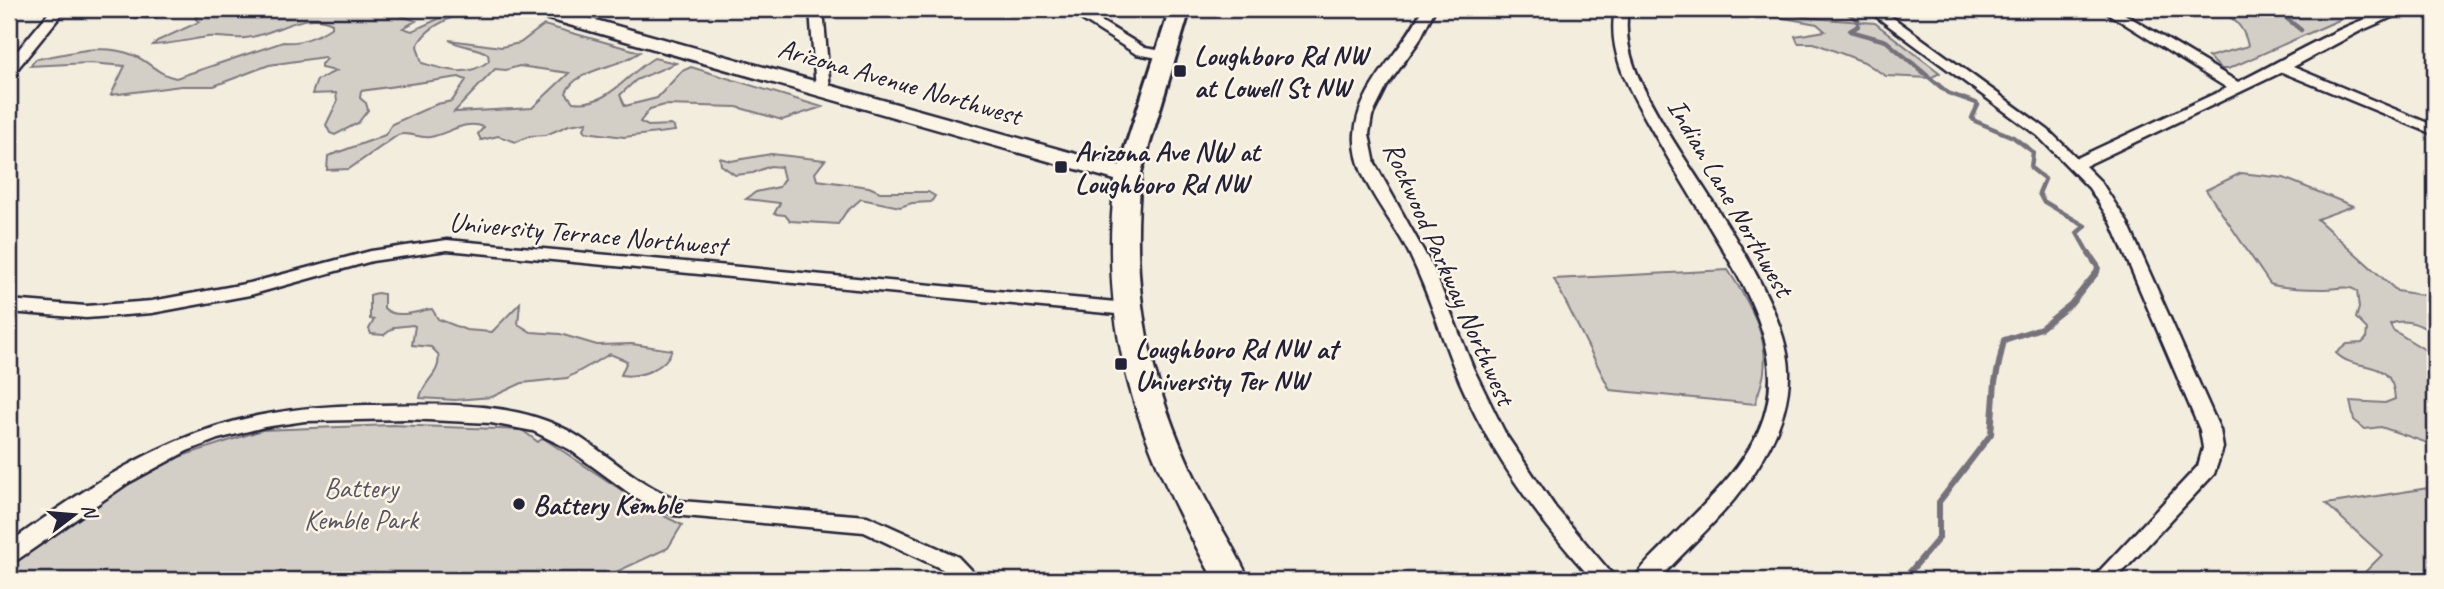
<svg xmlns="http://www.w3.org/2000/svg" width="2444" height="589" viewBox="0 0 2444 589" font-family="Caveat,sans-serif">
<style>
.green{fill:#d4cfc6;stroke:#7b7880;stroke-width:2;fill-rule:evenodd}
.lines{fill:none;stroke-linecap:round;stroke-linejoin:round}
.stream-far1{stroke:#75727b;stroke-width:4.5}
.stream{stroke:#75727b;stroke-width:6}
.minor-casing{stroke:#22223b;stroke-width:5}
.secondary-casing{stroke:#22223b;stroke-width:6}
.primary-casing{stroke:#22223b;stroke-width:5}
.minor{fill:#fcf5e5;fill-rule:evenodd}
.secondary{fill:#fcf5e5;fill-rule:evenodd}
.primary{fill:#fcf5e5;fill-rule:evenodd}
.poi-dot{fill:#22223b;stroke:#fcf5e5;stroke-width:2.5}
.labels{text-anchor:middle;stroke-width:5;stroke-linejoin:round;paint-order:stroke}
.poi-label{font-size:28px;font-weight:bold;fill:#22223b;stroke:#fcf5e5;text-anchor:start}
.street-label{font-size:28px;fill:#22223b;stroke:#fcf5e5}
.park-label{font-size:28px;fill:#575665;stroke:#fcf5e5}
</style>
<rect width="100%" height="100%" fill="#f3edde"/>
<filter id="ink" filterUnits="userSpaceOnUse"><feTurbulence type="fractalNoise" baseFrequency=".0143" numOctaves="2"/><feDisplacementMap in="SourceGraphic" scale="14" xChannelSelector="R" yChannelSelector="G"/><feConvolveMatrix kernelMatrix="1 2 1 2 8 2 1 2 1" color-interpolation-filters="sRGB"/></filter>
<g filter="url(#ink)">
<!-- green -->
<g class="green">
<path d="M223,9H383L416,21L403,28L412,31L460,9H470C450,19 427,25 417,46L422,63C447,70 467,78 489,61L488,54C475,46 460,47 449,40L501,47L520,43L544,25L640,52C620,68 575,68 566,93L573,102C609,107 626,74 654,58L676,63L636,80L620,95L625,106L657,98L682,71L691,67L822,107L782,120L737,107L665,105L650,109L640,122L648,126L671,125L674,127L675,131L624,137L586,132L584,129L587,122L569,125L546,135L530,136L516,142L498,136L481,140L478,134L484,127C464,119 449,134 430,137C419,139 409,131 398,135L349,169L327,170L328,156L375,139L385,135L392,124L437,104L452,101L466,80L459,77L361,91L360,98L366,103L368,110L358,123L335,135L330,133L326,125L337,102L336,93L312,94L317,80L336,71L321,68V64L327,59L324,57L269,65L214,86H181L111,95L125,66L89,63L30,66L36,59C69,54 101,42 133,55C149,61 158,75 176,78L283,42C301,44 317,37 332,27V23C304,9 273,36 245,38C232,39 219,36 207,37C189,40 171,44 153,45L157,41L199,22L195,18L197,16ZM519,66L569,73L532,108L454,112L495,69L506,70Z"/>
<polygon points="1750,9 1771,9 1811,18 1875,23 1940,73 1930,78 1886,76 1864,62 1814,43 1798,43 1795,36 1825,31 1817,24 1756,13"/>
<path d="M2217,9H2364L2228,69H2222L2208,57L2248,46C2244,26 2234,18 2217,9Z"/>
<polygon points="771,154 825,160 815,173 817,180 869,187 880,192 928,192 935,196 931,202 912,203 900,207 861,199 846,212 838,224 790,221 785,215 774,214 780,203 746,199 756,192 779,187 784,179 781,167 770,166 753,173 735,175 721,165 720,158 731,161"/>
<path d="M2241,173L2284,178L2353,206L2317,219L2397,291L2435,297V337C2424,324 2406,318 2390,324L2393,330L2435,356V449L2431,444L2381,427L2365,429L2354,420L2350,401L2385,403L2395,399C2393,355 2356,374 2336,353L2347,344L2362,343L2366,339L2367,329L2356,318L2359,308L2357,291C2346,284 2335,290 2323,289C2309,289 2281,288 2270,284L2206,190Z"/>
<path d="M1728,270C1747,299 1769,335 1764,372C1763,382 1758,393 1755,404L1610,390L1554,279Z"/>
<path d="M377,293L384,294V308C396,320 417,311 432,309L438,319L466,330L492,332L520,303L518,324L531,332L560,334L597,345L632,344L672,350C665,369 640,378 621,375L627,361L610,354L567,378L522,383L492,397L455,400L420,398C423,380 442,374 438,354L431,347L412,345L415,326L413,325L395,327L384,335L371,334L369,329L374,320L370,319V295Z"/>
<polygon points="391,425 522,430 538,442 543,438 650,509 682,525 668,548 618,571 607,580 9,580 9,564 55,528 160,463 262,430"/>
<polygon points="2435,487 2435,580 2357,580 2382,555 2326,504"/>
</g>
<g class="lines">
<!-- stream-far1 -->
<g class="stream-far1">
<polyline points="1842,9 1858,20 1858,26 1850,31 1886,41 1948,93 1976,103 1978,105 1972,118 1975,121 2013,137 2033,152 2031,168 2045,179 2039,193 2043,201 2085,226 2077,233 2090,256"/>
<polyline points="2275,9 2301,30"/>
</g>
<!-- stream -->
<polyline class="stream" points="1909,573 1939,538 1939,502 1991,434 1995,382 2004,340 2041,328 2071,304 2097,272 2098,267 2089,254"/>
<!-- minor casing -->
<g class="minor-casing">
<g id="minor">
<polygon points="52,9 66,9 14,73 9,74 9,61"/>
<path d="M115,9H152L162,13C152,20 125,16 115,9Z"/>
<polygon points="810,9 823,9 830,90 823,94 816,90"/>
<polygon points="1065,9 1081,9 1145,48 1169,52 1171,55 1164,59 1136,54"/>
<path d="M1422,9H1435L1419,41L1387,86L1372,116L1369,134L1375,164L1433,268L1473,368L1506,435L1555,507L1617,580H1593C1539,521 1492,456 1460,382C1442,340 1430,295 1409,253C1391,216 1352,178 1355,134C1358,86 1404,51 1422,9Z"/>
<path d="M1615,9H1628C1621,54 1644,90 1665,127C1702,190 1786,299 1789,370C1790,405 1777,436 1759,465C1733,508 1692,543 1658,580H1634C1642,565 1657,553 1669,540C1701,507 1740,473 1759,430C1792,356 1744,285 1707,223C1687,190 1667,157 1648,123C1628,87 1607,51 1615,9Z"/>
<path d="M1866,9H1881L2048,130L2077,158L2227,88L2101,9H2116L2238,82C2281,62 2367,7 2411,9L2360,31L2293,67L2435,126V135L2282,72L2085,166L2101,182L2127,222L2220,430L2223,448L2214,474L2115,580H2091L2198,466L2203,448L2200,430L2111,222L2089,188L2038,136Z"/>
<polygon points="447,240 1127,303 1136,309 1127,315 447,250 372,261 250,295 152,313 86,318 9,312 9,300 86,306 152,301 250,283 371,251"/>
<path d="M366,405C431,405 509,399 567,430C607,452 638,486 681,501L867,516L958,557L980,580H955L942,569L864,532L673,515L636,498L569,449L533,431L491,423L407,419L305,421L264,427L218,439L187,451L128,483L17,560L9,562V543C131,455 211,407 366,405Z"/>
</g>
</g>
<!-- secondary casing -->
<g class="secondary-casing">
<polygon id="secondary" points="1170,9 1190,9 1140,176 1136,181 1120,181 1116,176"/>
</g>
<!-- primary casing -->
<g class="primary-casing">
<path id="primary" d="M524,9H556L1137,171L1141,176C1130,292 1148,381 1199,486C1214,518 1235,548 1249,580H1214C1140,444 1097,338 1115,180L527,13Z"/>
</g>
<!-- minor -->
<use href="#minor" class="minor"/>
<!-- secondary -->
<use href="#secondary" class="secondary"/>
<!-- primary -->
<use href="#primary" class="primary"/>
</g>
</g>
<!-- markers -->
<g class="poi-dot">
<rect x="1173" y="64" width="14" height="14" rx="3.5"/>
<rect x="1054" y="160" width="14" height="14" rx="3.5"/>
<rect x="1114" y="357" width="14" height="14" rx="3.5"/>
<circle cx="519" cy="504" r="7"/>
</g>
<g class="labels">
<!-- poi labels -->
<g class="poi-label">
<text x="1194" y="65">Loughboro Rd NW<tspan x="1194" dy="32">at Lowell St NW</tspan></text>
<text x="1075" y="161">Arizona Ave NW at<tspan x="1075" dy="32">Loughboro Rd NW</tspan></text>
<text x="1135" y="358">Loughboro Rd NW at<tspan x="1135" dy="32">University Ter NW</tspan></text>
<text x="533" y="514">Battery Kemble</text>
</g>
<!-- street labels -->
<g class="street-label">
<text transform="translate(900 81) rotate(16)" y="10">Arizona Avenue Northwest</text>
<text transform="translate(1731 197) rotate(60)" y="10">Indian Lane Northwest</text>
<text transform="translate(588 233) rotate(5)" y="10">University Terrace Northwest</text>
<text transform="translate(1450 273) rotate(66)" y="10">Rockwood Parkway Northwest</text>
</g>
<!-- park labels -->
<g class="park-label">
<text x="361" y="497">Battery<tspan x="361" dy="32">Kemble Park</tspan></text>
</g>
</g>
<!-- margin -->
<rect width="2444" height="589" fill="none" stroke="#fcf5e5" stroke-width="35"/>
<rect x="18" y="18" width="2409" height="554" fill="none" stroke="#22223b" stroke-width="2.5" filter="url(#ink)"/>
<!-- north arrow -->
<g transform="translate(74 515) rotate(74)" stroke="#fcf5e5" stroke-width="5" paint-order="stroke">
<path d="M0-5L12 26L0 18L-12 26Z" fill="#22223b"/>
<text y="-10" font-size="19" font-weight="bold" text-anchor="middle" fill="#22223b">N</text>
</g>
</svg>
